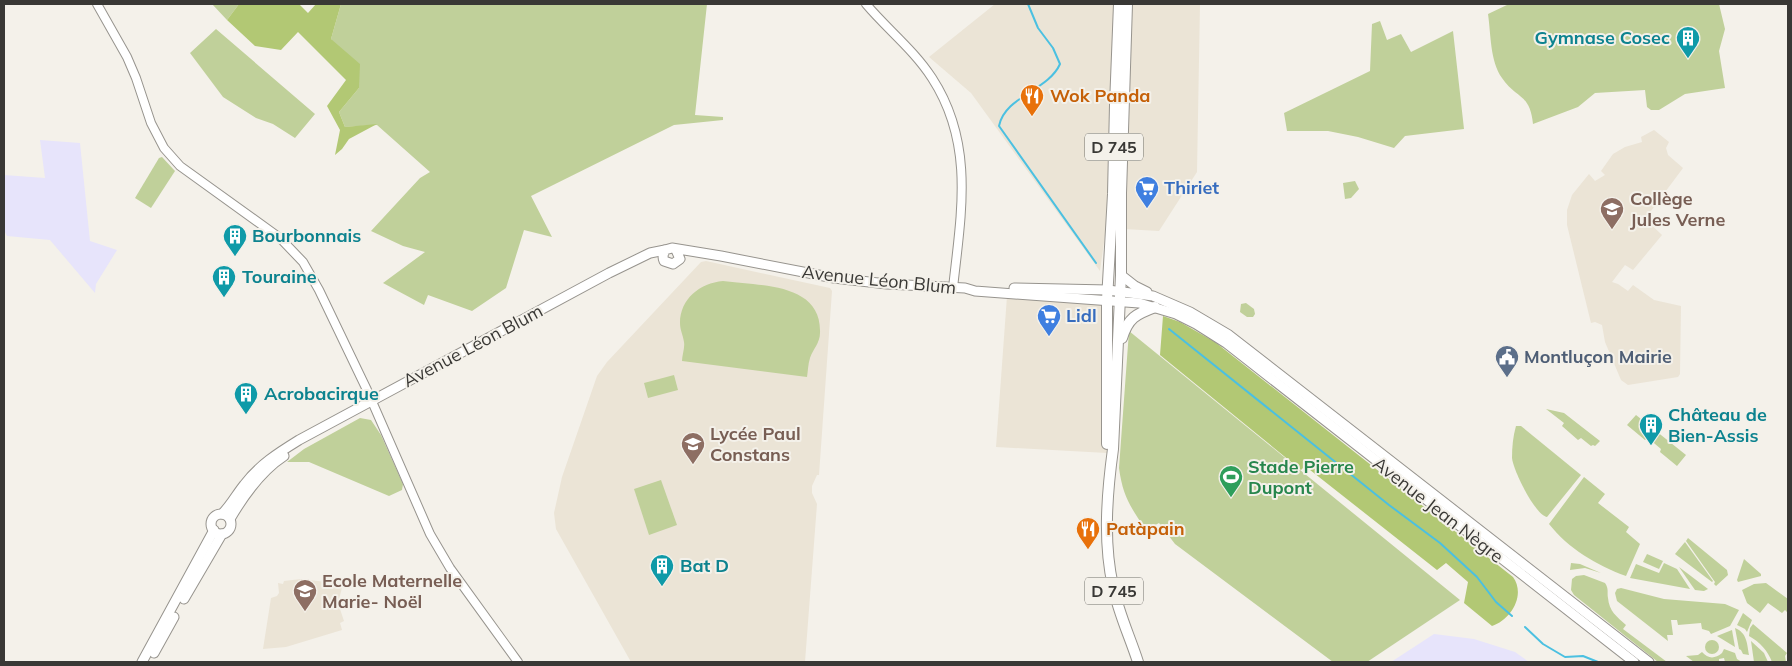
<svg xmlns="http://www.w3.org/2000/svg" width="1792" height="666" viewBox="0 0 1792 666" font-family="Mulish,sans-serif">
<style>
.built{fill:#ebe4d6}
.industrial{fill:#e7e4fb}
.green{fill:#c0d09a}
.forest{fill:#b2c874}
.lines{fill:none;stroke-linecap:round;stroke-linejoin:round}
.stream{stroke:#4bc0e1;stroke-width:2}
.tertiary-casing{stroke:#97948e;stroke-width:10}
.secondary-casing{stroke:#97948e;stroke-width:11}
.primary-casing{stroke:#97948e;stroke-width:12}
.tertiary{stroke:#fff;stroke-width:8}
.secondary{stroke:#fff;stroke-width:9}
.primary{stroke:#fff;stroke-width:10}
.labels{text-anchor:middle;stroke-width:4;stroke-linejoin:round;paint-order:stroke}
.shield{fill:#f4f1ea;stroke:#71706b;stroke-width:1}
.shield-label{font-size:16px;font-weight:bold;fill:#393835}
.culture-label{font-size:18px;font-weight:bold;fill:#0d838f;stroke:#f4f1ea;text-anchor:start}
.food-label{font-size:18px;font-weight:bold;fill:#c56008;stroke:#f4f1ea;text-anchor:start}
.shop-label{font-size:18px;font-weight:bold;fill:#366cbe;stroke:#f4f1ea;text-anchor:start}
.education-label{font-size:18px;font-weight:bold;fill:#785e54;stroke:#f4f1ea;text-anchor:start}
.street-label{font-size:18px;fill:#393835;stroke:#f4f1ea}
.service-label{font-size:18px;font-weight:bold;fill:#4e5e75;stroke:#f4f1ea;text-anchor:start}
.leisure-label{font-size:18px;font-weight:bold;fill:#27864d;stroke:#f4f1ea;text-anchor:start}
</style>
<rect width="100%" height="100%" fill="#f4f1ea"/>
<!-- built -->
<g class="built">
<polygon points="995,4 1200,4 1197,172 1159,231 1106,228 1100,271 971,93 929,57"/>
<polygon points="1654,130 1669,142 1666,148 1668,155 1683,168 1645,219 1662,235 1633,270 1625,265 1612,282 1618,284 1628,291 1633,285 1654,300 1681,306 1680,374 1678,377 1628,385 1621,380 1605,342 1602,325 1595,322 1591,323 1567,225 1567,210 1572,195 1589,174 1595,181 1605,175 1601,171 1613,154 1625,147 1642,142 1641,137"/>
<polygon points="706,261 830,288 832,291 819,475 817,475 812,486 812,493 817,504 805,662 631,662 556,529 554,513 562,477 597,376 607,362 701,262"/>
<polygon points="1007,296 1107,300 1107,453 996,447"/>
<polygon points="301,579 343,584 338,603 344,621 340,623 342,630 286,647 263,649 271,598 277,596 279,593 278,583 283,584 284,581"/>
</g>
<!-- industrial -->
<g class="industrial">
<polygon points="40,140 80,143 90,241 117,250 96,284 95,293 50,240 7,236 4,230 4,175 45,178"/>
<polygon points="1434,634 1474,639 1515,652 1529,662 1391,662"/>
</g>
<!-- green -->
<g class="green">
<polygon points="212,4 239,4 227,20"/>
<polygon points="341,4 707,4 695,115 723,117 723,120 674,125 531,196 552,237 524,230 506,288 472,311 428,295 424,305 383,283 425,252 403,246 371,231 420,178 430,172 377,125 345,127 339,112 359,88 331,39"/>
<path d="M1509,4H1719L1725,29L1719,51L1725,88L1685,94L1659,110H1651L1647,107L1645,90L1595,93L1578,107L1533,124C1530,93 1516,99 1502,78C1490,61 1491,35 1488,14Z"/>
<polygon points="1380,21 1387,40 1401,34 1411,52 1453,31 1464,129 1405,136 1394,148 1358,137 1328,131 1287,131 1284,113 1370,71 1372,24"/>
<polygon points="216,29 315,114 295,138 273,124 256,118 223,97 190,53"/>
<polygon points="162,157 175,171 151,208 135,198 159,158"/>
<polygon points="1355,181 1359,189 1351,198 1345,199 1343,183"/>
<path d="M723,281C758,286 822,282 820,333C820,343 813,349 810,358C808,364 808,371 807,377L682,361C682,355 685,348 684,342C683,335 680,330 680,323C680,299 700,283 723,281Z"/>
<polygon points="1246,303 1254,309 1255,314 1253,317 1247,317 1240,312 1241,304"/>
<path d="M1129,331L1460,600L1367,662H1333L1175,544L1159,523L1146,530C1130,506 1123,497 1119,468Z"/>
<polygon points="674,375 678,390 648,398 644,383"/>
<polygon points="1546,409 1564,413 1600,441 1595,446 1593,445 1591,446 1581,438 1578,440 1562,426 1564,423"/>
<polygon points="1636,415 1686,455 1677,466 1660,452 1661,449 1648,438 1645,440 1627,425"/>
<polygon points="360,418 371,420 381,435 403,484 402,490 389,496 309,462 287,462 304,449"/>
<path d="M1516,426H1521L1581,475L1547,517C1535,515 1513,470 1512,458C1512,447 1513,436 1516,426Z"/>
<path d="M1584,477L1605,494L1598,503L1629,527L1626,532L1640,544L1626,576C1596,565 1569,549 1549,524Z"/>
<polygon points="661,480 677,525 649,535 634,489"/>
<polygon points="1688,538 1727,570 1728,575 1716,586 1714,584 1715,582 1686,541"/>
<polygon points="1685,542 1713,581 1712,582 1675,554"/>
<polygon points="1647,554 1663,561 1659,569 1643,562"/>
<polygon points="1744,559 1761,574 1761,576 1738,582 1737,580"/>
<polygon points="1571,563 1580,564 1601,573 1585,568 1570,570"/>
<polygon points="1664,563 1677,569 1690,589 1630,578 1636,564 1659,573"/>
<polygon points="1679,567 1708,589 1704,591 1695,590"/>
<path d="M1584,575L1605,583C1609,589 1607,592 1608,598C1609,611 1617,617 1626,625L1623,629L1667,662H1658L1574,595L1571,590L1572,579L1576,576Z"/>
<polygon points="1766,583 1788,599 1788,613 1785,610 1782,613 1768,603 1760,613 1747,603 1742,590 1754,584"/>
<polygon points="1621,588 1664,599 1725,604 1739,610 1730,626 1711,634 1709,631 1702,629 1701,623 1678,625 1677,620 1671,620 1673,635 1667,635 1668,641 1617,601 1615,593 1617,589"/>
<polygon points="1743,613 1752,620 1747,632 1745,629 1737,625"/>
<path d="M1753,624L1787,653L1785,656L1786,662H1772C1768,651 1760,642 1749,636L1750,628Z"/>
<path d="M1735,628C1747,633 1747,643 1749,655L1743,654L1741,650L1739,649Z"/>
<polygon points="1732,630 1735,647 1717,636"/>
<circle cx="1712" cy="647" r="7"/>
<polygon points="1751,641 1764,653 1768,662 1754,662"/>
<path d="M1724,649L1735,653L1737,659L1742,662H1725L1724,658L1719,659V662H1694L1686,656L1698,655L1702,652C1708,659 1715,659 1722,653Z"/>
</g>
<!-- forest -->
<g class="forest">
<polygon points="239,4 299,4 308,13 316,4 341,4 331,39 360,64 359,88 339,112 345,127 377,124 349,139 342,149 335,155 340,130 327,106 346,80 298,32 281,50 255,46 227,20"/>
<path d="M1163,316L1180,322L1215,342L1513,577C1526,595 1511,620 1492,626L1464,603L1468,582L1446,563L1437,570L1305,466L1301,470L1160,355Z"/>
</g>
<g class="lines">
<!-- stream -->
<g class="stream">
<path d="M1028,4L1038,28L1053,48L1060,64C1048,91 1005,96 999,126L1096,263"/>
<polyline points="1169,329 1389,505 1440,543 1477,577 1496,602 1512,616"/>
<polyline points="1525,627 1543,644 1565,657 1583,656 1598,662"/>
</g>
<!-- tertiary casing -->
<g class="tertiary-casing">
<g id="tertiary">
<polyline points="97,4 127,57 136,78 151,123 164,148 180,166 280,238 303,262 319,290 367,390 430,534 450,568 518,662"/>
<path d="M866,4C887,29 914,50 932,78C975,144 961,214 953,288"/>
</g>
</g>
<!-- secondary casing -->
<g class="secondary-casing">
<g id="secondary">
<path d="M676,250L680,259L673,264L664,261C662,257 663,254 665,250L672,248L721,256L834,278L887,284L965,288L975,291L1139,303L1176,314L1196,324L1226,343L1634,662"/>
<polyline points="1121,275 1135,286 1147,292"/>
<polyline points="1014,288 1108,290 1153,296 1190,312 1229,335 1283,377 1649,662"/>
<circle cx="221" cy="524" r="10"/>
<path d="M222,514C231,505 236,495 244,485C259,465 278,453 299,440L609,273L650,253L665,250"/>
<path d="M230,519C244,495 261,471 284,456"/>
<polyline points="184,599 222,534"/>
<polyline points="154,653 174,617"/>
<polyline points="142,662 214,530"/>
</g>
</g>
<!-- primary casing -->
<g class="primary-casing">
<g id="primary">
<path d="M1127,4L1121,193V275L1113,449C1107,493 1103,542 1113,586C1118,612 1130,637 1138,662"/>
<path d="M1122,338C1128,318 1136,314 1155,307"/>
<polyline points="1107,444 1107,300 1113,194 1115,105 1119,4"/>
</g>
</g>
<!-- tertiary -->
<use href="#tertiary" class="tertiary"/>
<!-- secondary -->
<use href="#secondary" class="secondary"/>
<!-- primary -->
<use href="#primary" class="primary"/>
</g>
<!-- icons -->
<defs>
<g id="building-pin" transform="scale(1.25)"><path d="M0 17L-7.5 6A9.5 9.5 0 1 1 7.5 6Z" fill="#0f9aa8" stroke="#f4f1ea"/><path d="M-4-6H4V6H1V3H-1V6H-4ZM-2.5-4.3h1.7v1.8h-1.7ZM.8-4.3h1.7v1.8H.8ZM-2.5-1h1.7V.8h-1.7ZM.8-1h1.7V.8H.8Z" fill="#fff"/></g>
<g id="restaurant-pin" transform="scale(1.25)"><path d="M0 17L-7.5 6A9.5 9.5 0 1 1 7.5 6Z" fill="#e8710a" stroke="#f4f1ea"/><path d="M-5-6h1v4h1v-4h1v4h1v-4h1v5L-1.5 .5V6h-2V.5L-5-1ZM5-6V6H3V1.5H1.5Q1.5-4 5-6Z" fill="#fff"/></g>
<g id="supermarket-pin" transform="scale(1.25)"><path d="M0 17L-7.5 6A9.5 9.5 0 1 1 7.5 6Z" fill="#3f7fe0" stroke="#f4f1ea"/><path d="M-6-5.5h2.5l.6 2H6L4.5 2H-2.5L-4.4-4H-6ZM-1.5 3.2a1.3 1.3 0 1 0 .1 0ZM3 3.2a1.3 1.3 0 1 0 .1 0Z" fill="#fff"/></g>
<g id="school-pin" transform="scale(1.25)"><path d="M0 17L-7.5 6A9.5 9.5 0 1 1 7.5 6Z" fill="#8d6e63" stroke="#f4f1ea"/><path d="M0-5L7-2L0 1L-7-2ZM-4 1L0 2.5L4 1V4Q0 6-4 4Z" fill="#fff"/></g>
<g id="civic-pin" transform="scale(1.25)"><path d="M0 17L-7.5 6A9.5 9.5 0 1 1 7.5 6Z" fill="#5c6f8a" stroke="#f4f1ea"/><path d="M-.6-6.5H3V-4.5H.6V-3L4-1V1h2V6H-6V1h2V-1L-.6-3ZM-1.2 2.5V6h2.4V2.5Z" fill="#fff"/></g>
<g id="stadium-pin" transform="scale(1.25)"><path d="M0 17L-7.5 6A9.5 9.5 0 1 1 7.5 6Z" fill="#2e9e5b" stroke="#f4f1ea"/><path d="M0-5a6.5 5 0 1 0 0 10a6.5 5 0 1 0 0-10ZM-3.5-1.8h7v3.6h-7Z" fill="#fff"/></g>
</defs>
<g fill-rule="evenodd">
<use href="#building-pin" x="1688" y="38"/>
<use href="#restaurant-pin" x="1032" y="96"/>
<use href="#supermarket-pin" x="1147" y="188"/>
<use href="#school-pin" x="1612" y="209"/>
<use href="#building-pin" x="235" y="236"/>
<use href="#building-pin" x="224" y="277"/>
<use href="#supermarket-pin" x="1049" y="316"/>
<use href="#civic-pin" x="1507" y="357"/>
<use href="#building-pin" x="246" y="394"/>
<use href="#building-pin" x="1651" y="425"/>
<use href="#school-pin" x="693" y="444"/>
<use href="#stadium-pin" x="1231" y="477"/>
<use href="#restaurant-pin" x="1088" y="529"/>
<use href="#building-pin" x="662" y="566"/>
<use href="#school-pin" x="305" y="591"/>
</g>
<g class="labels">
<!-- shield labels -->
<g class="shield">
<rect x="1085" y="133.5" width="58" height="27" rx="4"/>
<rect x="1085" y="577.5" width="58" height="27" rx="4"/>
</g>
<g class="shield-label">
<text x="1114" y="153">D 745</text>
<text x="1114" y="597">D 745</text>
</g>
<!-- culture labels -->
<g class="culture-label">
<text x="1670" y="44" text-anchor="end">Gymnase Cosec</text>
<text x="252" y="242">Bourbonnais</text>
<text x="242" y="283">Touraine</text>
<text x="264" y="400">Acrobacirque</text>
<text x="1668" y="421">Château de<tspan x="1668" dy="21">Bien-Assis</tspan></text>
<text x="680" y="572">Bat D</text>
</g>
<!-- food labels -->
<g class="food-label">
<text x="1050" y="102">Wok Panda</text>
<text x="1106" y="535">Patàpain</text>
</g>
<!-- shop labels -->
<g class="shop-label">
<text x="1164" y="194">Thiriet</text>
<text x="1066" y="322">Lidl</text>
</g>
<!-- education labels -->
<g class="education-label">
<text x="1630" y="205">Collège<tspan x="1630" dy="21">Jules Verne</tspan></text>
<text x="710" y="440">Lycée Paul<tspan x="710" dy="21">Constans</tspan></text>
<text x="322" y="587">Ecole Maternelle<tspan x="322" dy="21">Marie- Noël</tspan></text>
</g>
<!-- street labels -->
<g class="street-label">
<text transform="translate(879 280) rotate(6)" y="6">Avenue Léon Blum</text>
<text transform="translate(473 346) rotate(-28)" y="6">Avenue Léon Blum</text>
<text transform="translate(1438 510) rotate(38)" y="6">Avenue Jean Nègre</text>
</g>
<!-- service labels -->
<g class="service-label">
<text x="1524" y="363">Montluçon Mairie</text>
</g>
<!-- leisure labels -->
<g class="leisure-label">
<text x="1248" y="473">Stade Pierre<tspan x="1248" dy="21">Dupont</tspan></text>
</g>
</g>
<!-- border -->
<rect width="1792" height="666" fill="none" stroke="#393835" stroke-width="10"/>
</svg>
